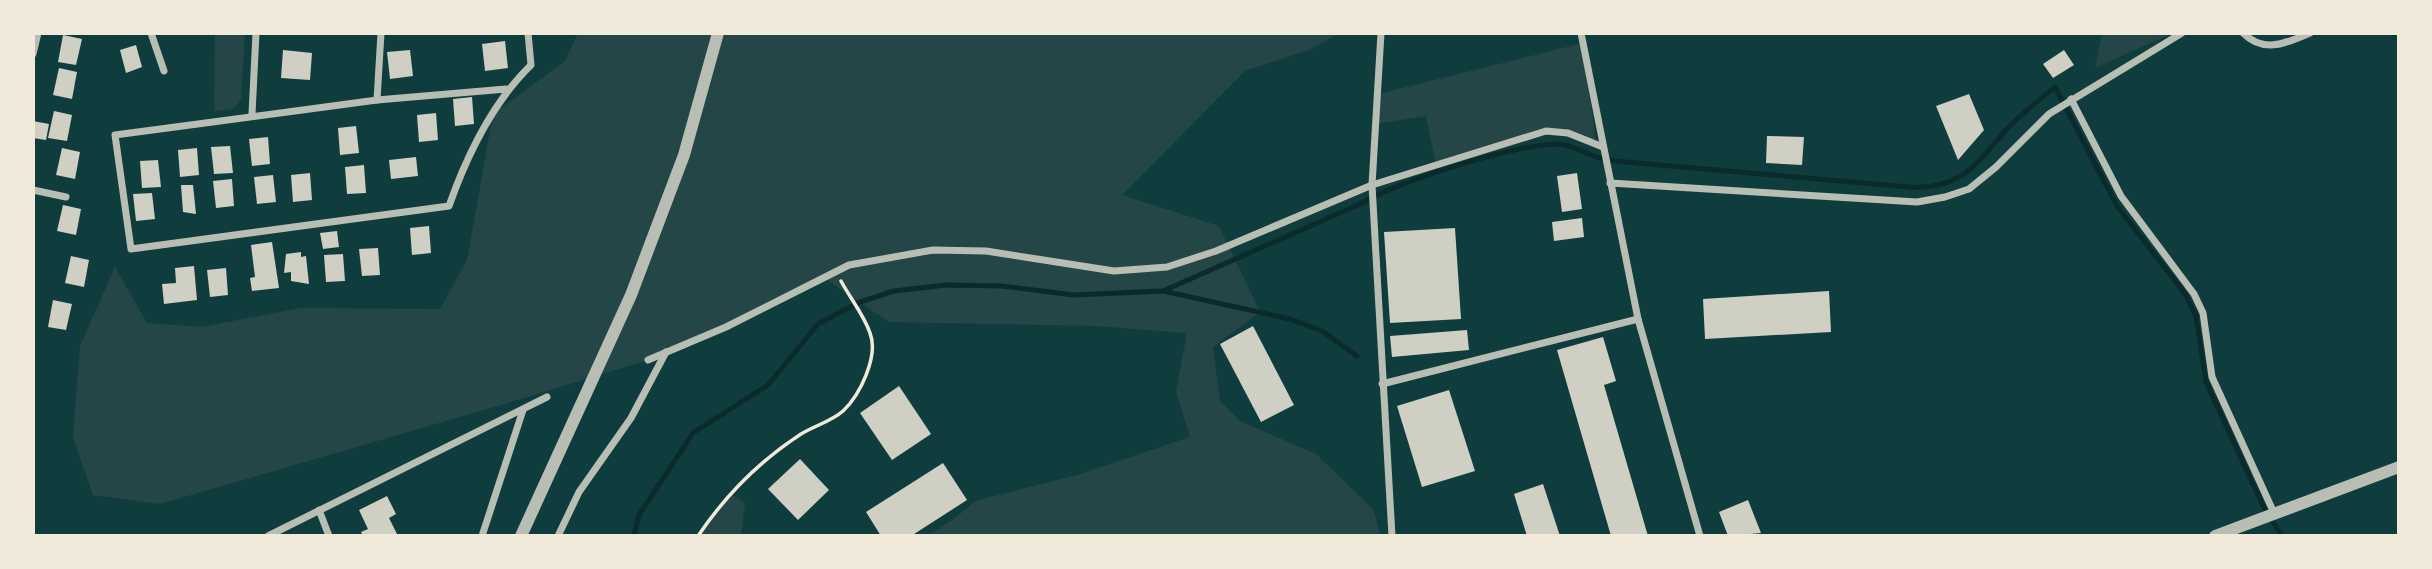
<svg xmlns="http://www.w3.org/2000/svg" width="2432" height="569" viewBox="0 0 2432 569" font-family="Signika,sans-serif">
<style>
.green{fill:#244646}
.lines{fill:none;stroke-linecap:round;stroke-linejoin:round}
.stream{stroke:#0a2a2b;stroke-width:5}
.building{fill:#cfcfc3}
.path{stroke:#f1e9da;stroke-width:3.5}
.minor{stroke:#b8beb3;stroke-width:7}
.tertiary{stroke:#b8beb3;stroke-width:12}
</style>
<rect width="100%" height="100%" fill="#0f3d3e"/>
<!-- green -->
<g class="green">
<polygon points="215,33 245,33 241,99 234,109 214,111"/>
<polygon points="578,33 1340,33 1311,49 1245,71 1122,195 1219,226 1260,312 1213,347 1220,401 1240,421 1316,454 1374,510 1380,536 927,536 954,519 975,501 1077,475 1190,437 1176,391 1187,333 1096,326 889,322 823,277 648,360 508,403 160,504 93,495 73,438 80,346 115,267 147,323 201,327 301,308 440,309 467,260 493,114 565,61"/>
<polygon points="2102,33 2173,33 2095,68"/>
<polygon points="1583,43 1596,144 1554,132 1436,165 1426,116 1376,124 1378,94"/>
<polygon points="731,494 745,503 741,536 698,536"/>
</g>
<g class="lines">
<!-- stream -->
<g class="stream">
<path d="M1163,291L1360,204C1399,181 1507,147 1554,144C1571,143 1584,154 1600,158C1611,161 1625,162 1637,163L1909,187C1961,190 1975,165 2006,130C2021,114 2038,101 2055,87L2117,206L2185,294L2196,316L2206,382L2263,506L2282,536"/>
<polyline points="634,536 639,515 693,433 768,385 818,324 860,302 894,291 946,285 1002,286 1074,295 1163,291 1290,319 1322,331 1357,356"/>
</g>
</g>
<!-- building -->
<g class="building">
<polygon points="63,35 82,39 76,65 58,62"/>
<polygon points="505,41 508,68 485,71 482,44"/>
<polygon points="136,45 142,67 126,73 120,50"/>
<polygon points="283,50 312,53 310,80 281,78"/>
<polygon points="410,50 413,76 390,79 387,52"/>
<polygon points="2064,50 2074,65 2053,78 2043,64"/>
<polygon points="59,68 77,72 72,99 53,95"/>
<polygon points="1969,94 1984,130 1958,160 1936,106"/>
<polygon points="472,97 474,124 455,126 453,99"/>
<polygon points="54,111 72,115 67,141 48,138"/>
<polygon points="436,113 438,140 419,142 417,115"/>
<polygon points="33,121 49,124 46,140 33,138"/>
<polygon points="356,126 359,153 340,155 338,128"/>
<polygon points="1767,136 1804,137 1802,165 1766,163"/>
<polygon points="268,137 270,164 252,166 249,139"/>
<polygon points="230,146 233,173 214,174 211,147"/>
<polygon points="62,148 80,152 75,179 56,175"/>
<polygon points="197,148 199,175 180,177 178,150"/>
<polygon points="416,157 418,176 391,179 389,160"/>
<polygon points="158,160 161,187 142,188 140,161"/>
<polygon points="364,165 366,193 347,194 345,167"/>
<polygon points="310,173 312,200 293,202 291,175"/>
<polygon points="1577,173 1582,209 1562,212 1557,176"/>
<polygon points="273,175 276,202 257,204 254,177"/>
<polygon points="232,179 234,206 216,208 213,181"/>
<polygon points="181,185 193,185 196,214 183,212"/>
<polygon points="152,193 155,219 136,221 133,194"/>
<polygon points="63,205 81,209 76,235 57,231"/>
<polygon points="1582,218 1584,237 1554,241 1552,222"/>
<polygon points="429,226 431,253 412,255 410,228"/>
<polygon points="1455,228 1461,319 1390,323 1384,232"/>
<polygon points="337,231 339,247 323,249 320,233"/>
<polygon points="272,242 279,288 252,291 250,278 255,277 251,245"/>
<polygon points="378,248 380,275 362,276 359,249"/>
<polygon points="301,252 301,257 306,256 309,284 291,281 291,272 284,273 286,254"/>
<polygon points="343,254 345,281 326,282 324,255"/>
<polygon points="71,256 89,260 84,287 65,283"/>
<polygon points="194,266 197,300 164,304 162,284 176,283 175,268"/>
<polygon points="226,268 228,295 210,297 207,270"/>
<polygon points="1829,291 1831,332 1705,339 1703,299"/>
<polygon points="53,300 72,304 66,330 48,327"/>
<polygon points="1253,326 1294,405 1261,422 1220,344"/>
<polygon points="1467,330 1469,350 1392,357 1390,336"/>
<polygon points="1603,337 1616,381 1604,385 1648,536 1611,536 1557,350"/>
<polygon points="899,386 931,434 892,460 860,413"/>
<polygon points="1449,390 1475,471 1422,487 1397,406"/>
<polygon points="800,459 829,490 798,520 768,489"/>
<polygon points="943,463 967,500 911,536 881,536 866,512"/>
<polygon points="1543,484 1560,536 1527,536 1514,494"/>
<polygon points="387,496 396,514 389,518 398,536 363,536 361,532 368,529 359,510"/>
<polygon points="1748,500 1761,533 1728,536 1719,512"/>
</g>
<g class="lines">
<!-- path -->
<path class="path" d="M698,536C725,496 761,460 801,434C814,426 832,421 843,411C860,395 879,356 870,333C864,315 850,298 841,281"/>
<!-- minor -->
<g class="minor">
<polyline points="151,33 164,71"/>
<polyline points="1381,33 1372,185 1392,536"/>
<polyline points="1581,33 1638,319 1700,536"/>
<path d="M2243,33C2264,54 2286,43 2310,33"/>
<polyline points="33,54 38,33"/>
<path d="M506,89L377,100L115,135L131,249L449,206C467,155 492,103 531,65L528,33"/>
<polyline points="2071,99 2121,196 2194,294 2203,313 2212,377 2274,513"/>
<polyline points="377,100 381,33"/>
<polyline points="252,114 256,33"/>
<polyline points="1610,183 1917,202 1945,197 1969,189 1996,167 2049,114 2182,33"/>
<polyline points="33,190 66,197"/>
<polyline points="648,360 726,327 849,265 933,250 986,251 1114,271 1167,267 1216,251 1372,185 1546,131 1568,133 1603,147"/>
<polyline points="1382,384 1638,319"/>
<polyline points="319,510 329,536"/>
<polyline points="268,536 547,397"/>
<polyline points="482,536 523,410"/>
<polyline points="558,536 579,492 631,418 666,352"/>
</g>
<!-- tertiary -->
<g class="tertiary">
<polyline points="521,536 631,295 684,155 718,33"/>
<polyline points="2215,536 2399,467"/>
</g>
</g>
<!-- border -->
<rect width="2432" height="569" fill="none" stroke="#f1e9da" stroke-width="70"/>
</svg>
